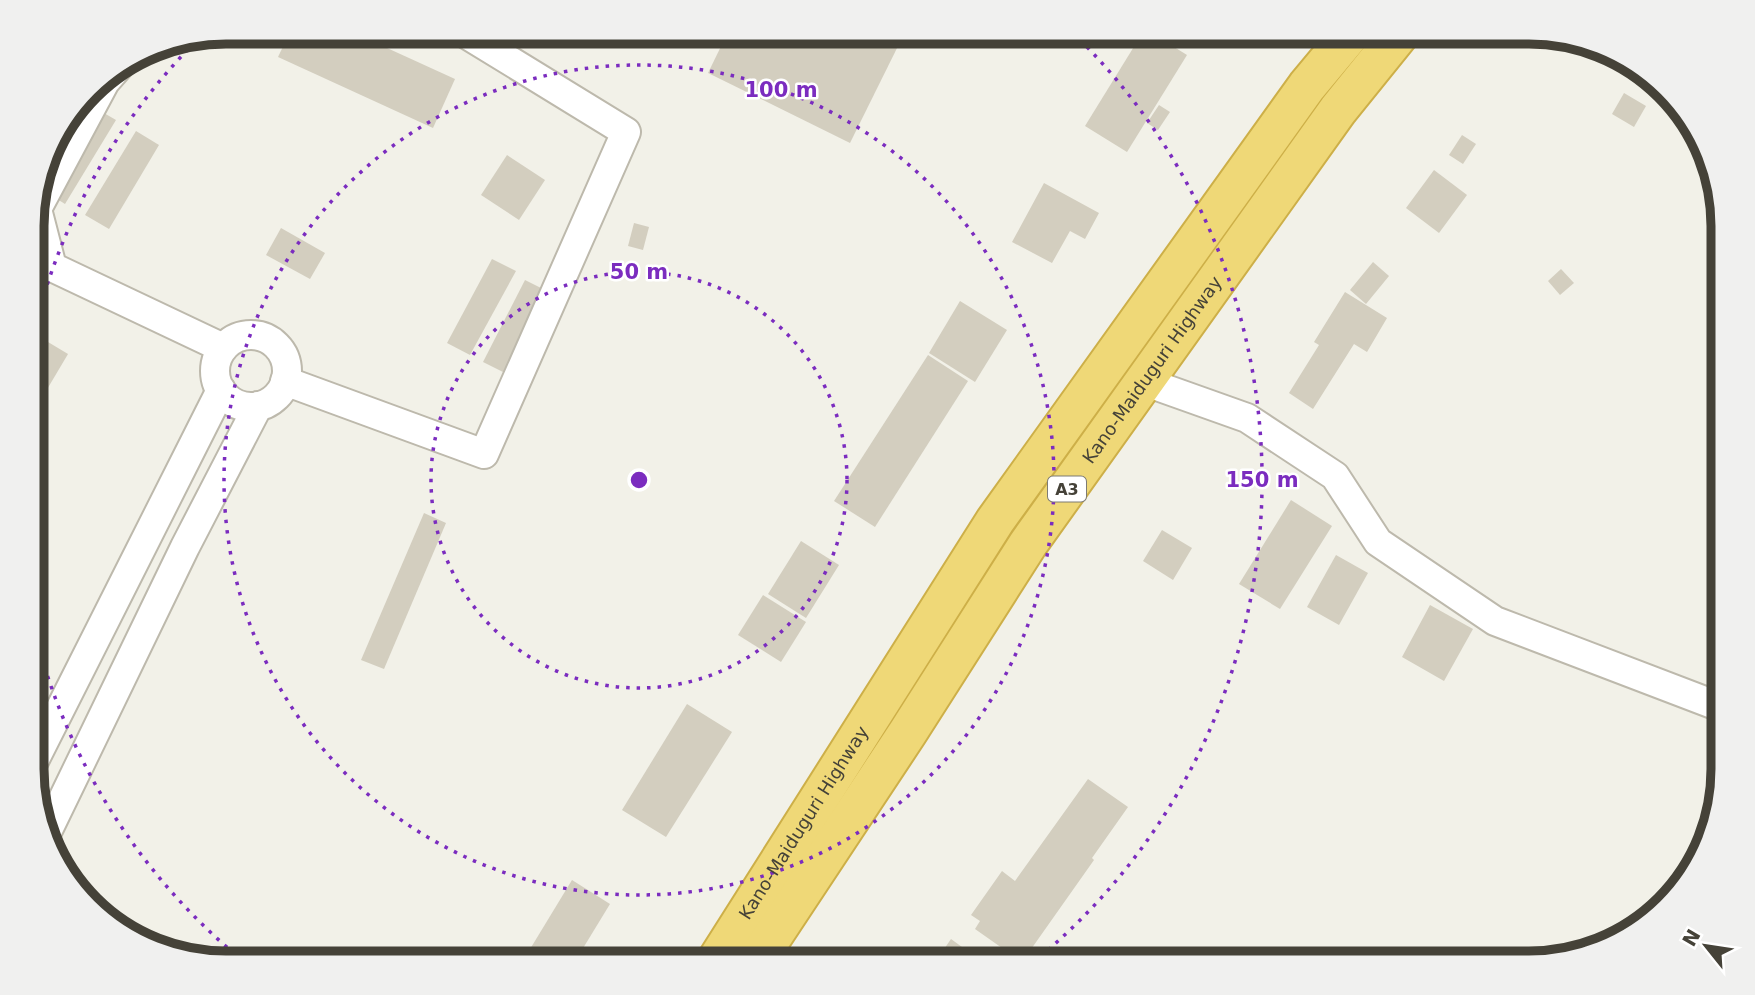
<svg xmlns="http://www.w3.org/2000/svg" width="1755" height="995" viewBox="0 0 1755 995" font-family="'DejaVu Sans',sans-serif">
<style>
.building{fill:#d3cebf}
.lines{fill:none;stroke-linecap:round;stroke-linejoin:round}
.minor-casing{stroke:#bdb9ac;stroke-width:32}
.highway-casing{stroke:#cdaf48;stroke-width:42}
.minor{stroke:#fff;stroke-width:28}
.highway{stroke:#efd877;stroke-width:38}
.ring{fill:none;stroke:#7b2cbf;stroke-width:3.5;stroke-dasharray:3.5 7}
.labels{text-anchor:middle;stroke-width:5;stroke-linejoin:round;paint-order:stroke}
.shield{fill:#fff;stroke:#7d7b74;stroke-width:2}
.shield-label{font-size:16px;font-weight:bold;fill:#454238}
.street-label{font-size:18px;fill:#454238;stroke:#fff}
.rim{fill:none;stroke:#454238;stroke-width:9}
.centre{fill:#7b2cbf;stroke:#fff;stroke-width:3.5}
.ring-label{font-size:21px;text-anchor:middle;font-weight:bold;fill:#7b2cbf;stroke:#fff;stroke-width:5;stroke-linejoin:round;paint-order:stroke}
</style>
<rect width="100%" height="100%" fill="#f2f1e8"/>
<!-- building -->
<g class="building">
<polygon points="290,32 352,32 455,79 433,128 278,57"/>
<polygon points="657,32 681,32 673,47 653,37"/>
<polygon points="728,32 905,32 850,143 708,73"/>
<polygon points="1143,32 1150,32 1187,55 1127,152 1085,126"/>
<polygon points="1624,93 1646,106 1634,127 1612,114"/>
<polygon points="1159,105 1170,112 1158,130 1147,123"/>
<polygon points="97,109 116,120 65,204 46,192"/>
<polygon points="136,131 159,145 109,229 85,215"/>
<polygon points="1462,135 1476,144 1463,164 1449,155"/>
<polygon points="507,155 545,180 519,220 481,195"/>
<polygon points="1434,170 1467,195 1439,233 1406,208"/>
<polygon points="1044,183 1099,213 1085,239 1070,231 1052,263 1012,242"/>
<polygon points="634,223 649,227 643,250 628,246"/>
<polygon points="281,228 325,253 310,279 266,255"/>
<polygon points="492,259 516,271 470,355 447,343"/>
<polygon points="1373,262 1389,276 1366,304 1350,290"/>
<polygon points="1561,269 1574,283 1560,295 1548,281"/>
<polygon points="525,280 549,292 507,374 483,362"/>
<polygon points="1345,292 1387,318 1367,352 1354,344 1313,409 1289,393 1319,345 1314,342"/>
<polygon points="960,301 1007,330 975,382 929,353"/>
<polygon points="33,333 68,354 33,413"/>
<polygon points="928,355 968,381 875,527 834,501"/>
<polygon points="1291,500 1332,526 1280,609 1239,584"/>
<polygon points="424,513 446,523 384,669 361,660"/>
<polygon points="1162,530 1192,548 1173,580 1143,561"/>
<polygon points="801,541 839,565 806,618 768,594"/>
<polygon points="1336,555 1368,573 1339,625 1307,607"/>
<polygon points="763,595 806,622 781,662 738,635"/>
<polygon points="1430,605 1473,629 1444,681 1402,657"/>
<polygon points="687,704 732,732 666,837 622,810"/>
<polygon points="1088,779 1128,807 1092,858 1094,860 1022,962 975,929 980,921 971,915 1002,871 1015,881"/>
<polygon points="572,880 610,904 574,963 531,963 524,959"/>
<polygon points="951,939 984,963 945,963 938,958"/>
</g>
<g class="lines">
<!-- minor casing -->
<g class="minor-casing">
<g id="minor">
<polyline points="120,65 105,82 37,209 52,267 223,348"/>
<circle cx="251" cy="371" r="36"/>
<polyline points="285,381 484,454 626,132 463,32"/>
<polyline points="1143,381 1247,418 1335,476 1378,542 1495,621 1723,708"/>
<polyline points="33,763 221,390"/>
<polyline points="47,832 185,547 258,406"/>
</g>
</g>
<!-- highway casing -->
<g class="highway-casing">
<g id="highway">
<path id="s1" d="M715,963L995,521L1307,86L1352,32"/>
<path id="s2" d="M755,963L908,732L1028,544L1338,110L1401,32"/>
</g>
</g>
<!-- minor -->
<use href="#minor" class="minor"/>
<!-- highway -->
<use href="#highway" class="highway"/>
</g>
<!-- distance rings -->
<g class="ring">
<circle cx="639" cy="480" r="208"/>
<circle cx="639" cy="480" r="415"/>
<path d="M243 961A623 623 0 0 1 33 625M33 335A623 623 0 0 1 198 39M1072 32A623 623 0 0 1 1035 961"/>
</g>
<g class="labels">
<!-- shield labels -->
<rect class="shield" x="1048" y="476.5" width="38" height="25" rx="5"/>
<g class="shield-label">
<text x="1067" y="495">A3</text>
</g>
<!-- street labels -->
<g class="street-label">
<text dy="6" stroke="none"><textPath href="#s2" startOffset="714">Kano-Maiduguri Highway</textPath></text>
<text dy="6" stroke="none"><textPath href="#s1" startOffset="166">Kano-Maiduguri Highway</textPath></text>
</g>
</g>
<!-- crop -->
<path d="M0 0H1755V995H0ZM226 44H1529A182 182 0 0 1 1711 226V769A182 182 0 0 1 1529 951H226A182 182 0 0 1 44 769V226A182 182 0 0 1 226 44Z" fill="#f0f0ef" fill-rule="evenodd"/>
<path class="rim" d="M226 44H1529A182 182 0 0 1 1711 226V769A182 182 0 0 1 1529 951H226A182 182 0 0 1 44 769V226A182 182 0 0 1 226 44Z"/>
<circle cx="639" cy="480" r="10" class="centre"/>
<g class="ring-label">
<text x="781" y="97">100 m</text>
<text x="639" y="279">50 m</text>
<text x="1262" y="487">150 m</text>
</g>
<!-- north arrow -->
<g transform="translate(1706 946) rotate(300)" stroke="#ffffff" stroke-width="5" paint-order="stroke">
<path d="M0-5L12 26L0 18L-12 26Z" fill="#454238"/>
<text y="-10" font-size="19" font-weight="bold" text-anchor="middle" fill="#454238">N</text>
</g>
</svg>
